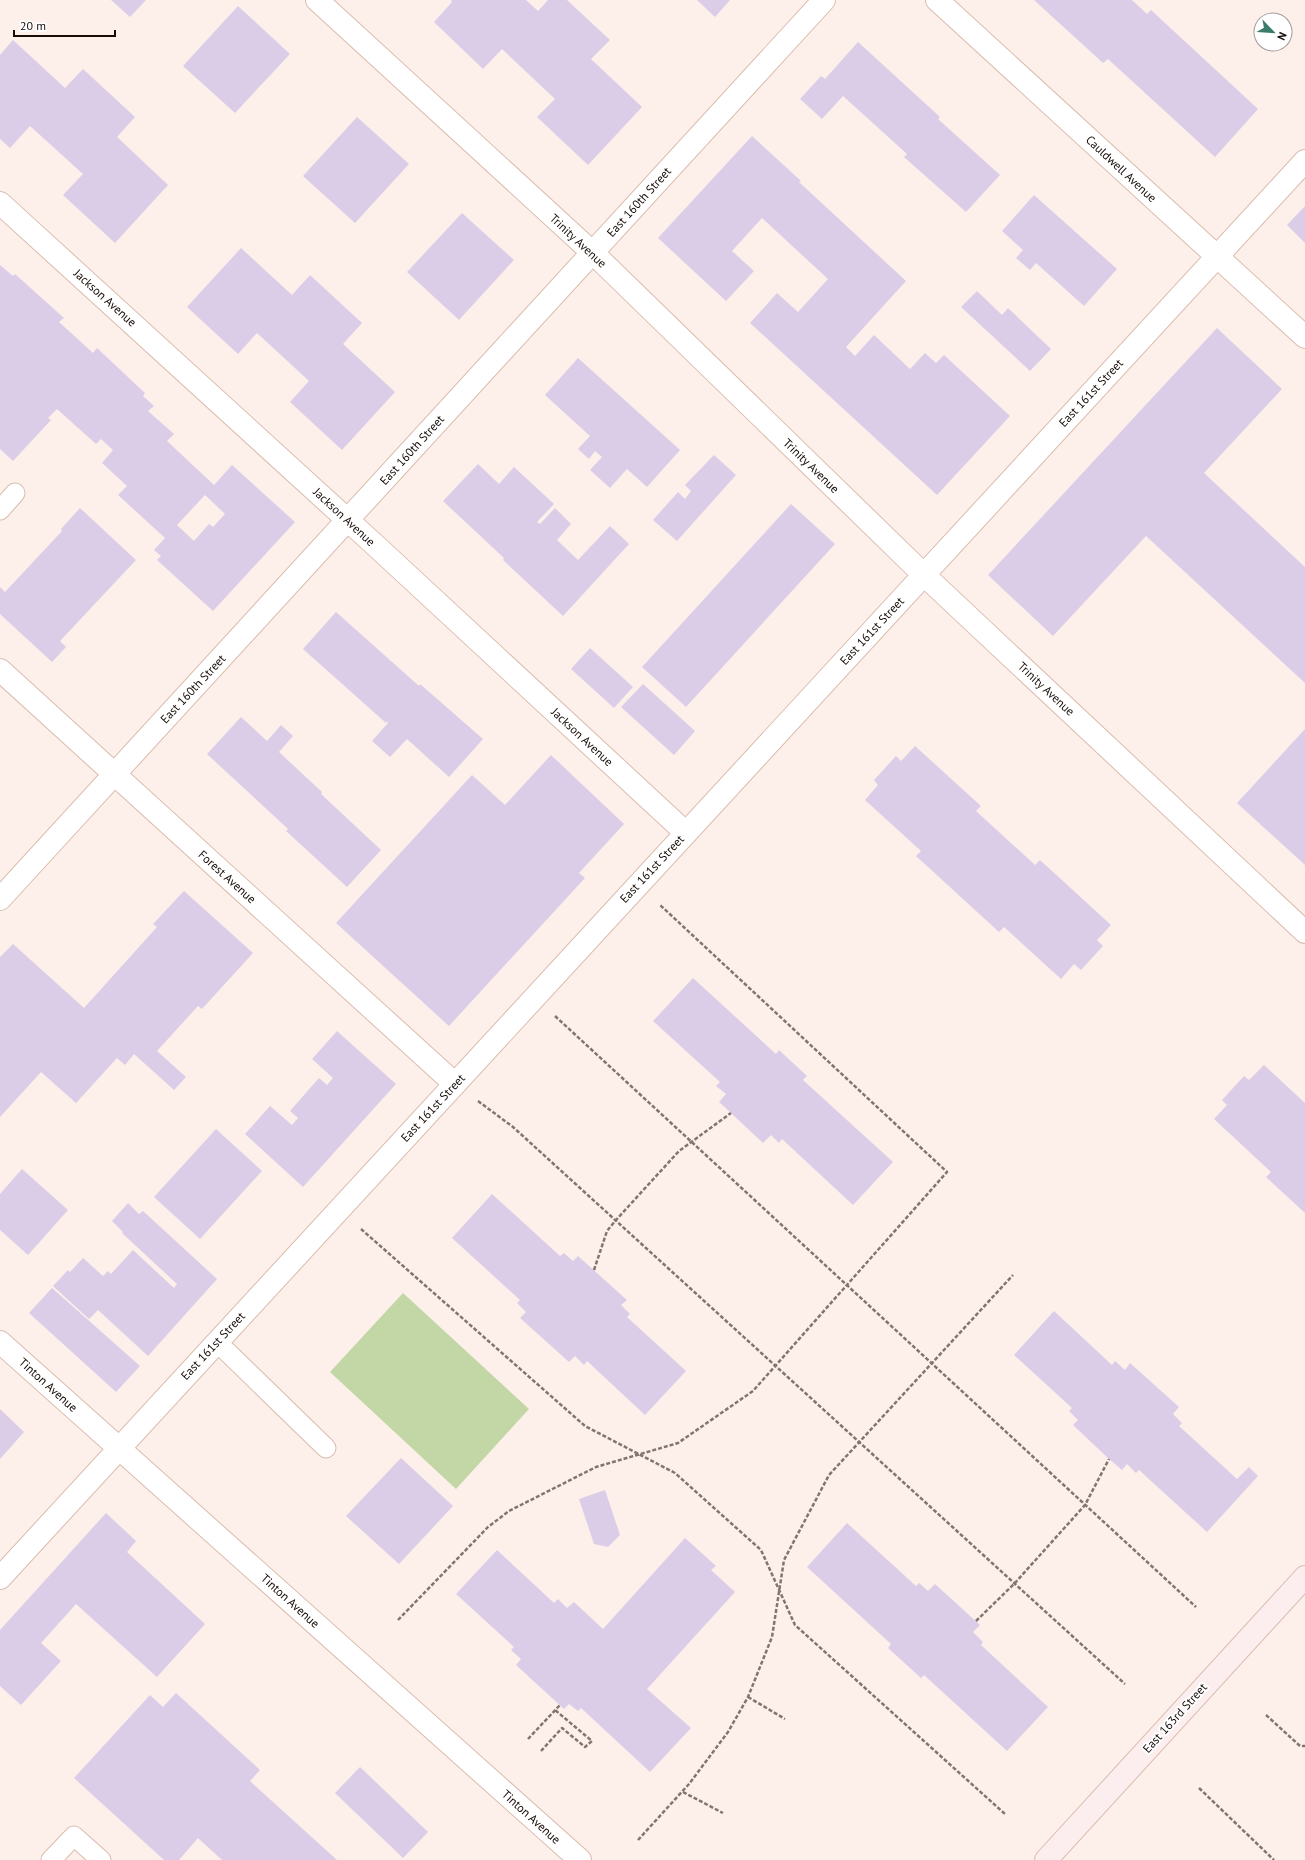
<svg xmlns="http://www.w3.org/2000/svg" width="1305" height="1860" viewBox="0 0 1305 1860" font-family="'PT Sans',sans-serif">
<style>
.green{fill:#c3d6a6}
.building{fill:#dbcde8;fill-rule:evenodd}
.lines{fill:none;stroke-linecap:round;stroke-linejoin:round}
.lane-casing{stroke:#dabcaf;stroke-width:21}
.street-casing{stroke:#dabcaf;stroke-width:24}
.secondary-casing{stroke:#dabcaf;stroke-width:24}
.path{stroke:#817570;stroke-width:2.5;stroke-dasharray:4 2;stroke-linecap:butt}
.lane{stroke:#fff;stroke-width:19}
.street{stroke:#fff;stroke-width:22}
.secondary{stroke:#fcedee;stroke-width:22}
.labels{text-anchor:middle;stroke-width:4;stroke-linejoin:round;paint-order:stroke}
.street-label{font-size:12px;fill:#150b07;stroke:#fff}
</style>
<rect width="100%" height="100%" fill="#fdf0ea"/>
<!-- green -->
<polygon class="green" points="403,1293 529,1409 456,1489 330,1372"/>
<!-- building -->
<g class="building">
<polygon points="111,0 146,0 130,17"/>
<polygon points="451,0 526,0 538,11 548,0 567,0 610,40 591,59 642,107 588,165 537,117 555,99 502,49 483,69 434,22 452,2"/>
<polygon points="697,0 730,0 715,17"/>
<polygon points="1034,0 1132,0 1147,14 1151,10 1258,109 1215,157 1108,59 1103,63"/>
<polygon points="238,6 290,54 235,113 183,66"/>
<polygon points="13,40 65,88 83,69 135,117 117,137 168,185 115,243 63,195 83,174 30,126 10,148 0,139 0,55"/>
<polygon points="858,42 940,117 938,119 1000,175 966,212 904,157 907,154 843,96 822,119 800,99 821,76 825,79"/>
<polygon points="357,117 409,164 355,223 303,176"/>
<polygon points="752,136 801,181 799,182 906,281 846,347 855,356 874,335 910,369 925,353 936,363 944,355 1010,416 937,495 750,323 777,293 798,312 828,279 762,218 732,251 754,271 726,301 658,238"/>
<polygon points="1034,195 1117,269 1084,306 1036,263 1030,270 1016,258 1023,250 1002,231"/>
<polygon points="1305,206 1305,243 1287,225"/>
<polygon points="462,213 514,260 459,320 407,272"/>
<polygon points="241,248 292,295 310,275 362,323 343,344 395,392 342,450 290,402 309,381 257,333 238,354 187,307"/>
<path d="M0,265L13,276L15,274L64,318L59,322L93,353L97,348L145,393L143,396L154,406L148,411L174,434L167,441L214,485L232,465L295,522L213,611L157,560L161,556L154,550L165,538L118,495L127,486L102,463L113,450L101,439L96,444L57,409L48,418L51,420L13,461L0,449ZM205,495L225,514L213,527L209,524L194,541L177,525Z"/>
<polygon points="977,291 1002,315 1008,308 1051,349 1030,371 961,307"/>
<polygon points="1217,328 1282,389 1204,473 1305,567 1305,683 1146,536 1053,636 988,575"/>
<polygon points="578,358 680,450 647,487 627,469 610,488 590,470 602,457 595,451 589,459 578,449 590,436 545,395"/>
<polygon points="714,455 736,475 677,541 653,520 678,492 685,499 691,491 685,485"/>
<polygon points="478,464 499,484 514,467 554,504 537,522 540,524 555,508 571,524 557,540 578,560 610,526 629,544 563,616 503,560 504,558 443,501"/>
<polygon points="791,504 835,544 686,707 642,667"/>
<polygon points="80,508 136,560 60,641 66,647 52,662 0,614 0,587 5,592 62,531 61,529"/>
<polygon points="336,612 419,686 420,684 483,739 449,777 407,739 390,757 372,741 388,723 387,721 386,723 303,649"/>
<polygon points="590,648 633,687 614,708 571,669"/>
<polygon points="643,684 695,731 674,755 621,707"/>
<polygon points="241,717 267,741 281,725 293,736 279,752 322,792 321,794 381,850 347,887 286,831 288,829 207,754"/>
<polygon points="1305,729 1305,865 1237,803"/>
<polygon points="915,746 981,806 976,811 1035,865 1040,860 1111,925 1097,940 1103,946 1081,970 1074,964 1061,979 1004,927 999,932 916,856 921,851 865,800 878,785 874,780 896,756 901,761"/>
<polygon points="551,755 624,824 579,873 585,878 449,1026 336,923 472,775 505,805"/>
<polygon points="184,891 253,953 202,1009 198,1006 157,1051 186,1077 174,1090 134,1054 125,1065 117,1058 76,1103 41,1072 0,1117 0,957 13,944 84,1008 157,927 153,924"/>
<polygon points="693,978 776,1054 779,1050 807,1076 803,1080 893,1162 853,1205 782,1139 779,1143 771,1135 763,1143 731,1113 719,1102 726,1094 716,1086 720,1082 653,1021"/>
<polygon points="337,1031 396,1084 303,1187 245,1134 270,1106 292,1125 298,1118 290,1111 319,1078 327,1085 333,1078 312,1059"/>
<polygon points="1264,1065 1305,1103 1305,1213 1266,1177 1271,1172 1214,1119 1227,1105 1222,1100 1244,1076 1249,1080"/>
<polygon points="216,1129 262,1171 200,1239 154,1197"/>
<polygon points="22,1169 68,1210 28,1255 0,1230 0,1194"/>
<polygon points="492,1194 560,1256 564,1253 573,1261 578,1256 627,1300 621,1305 630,1314 627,1317 686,1371 645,1415 587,1361 584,1365 575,1356 569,1362 520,1318 526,1312 517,1303 520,1300 452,1238"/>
<polygon points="128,1203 139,1214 143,1211 217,1279 148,1356 98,1310 89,1319 53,1286 68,1270 70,1272 83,1258 103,1276 108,1271 111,1274 133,1250 174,1288 177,1284 122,1233 123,1232 112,1221"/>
<polygon points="52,1288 140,1366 116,1392 29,1313"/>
<polygon points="1054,1311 1112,1365 1115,1361 1125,1370 1130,1363 1179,1407 1173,1414 1182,1423 1179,1426 1237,1479 1249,1467 1258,1476 1207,1532 1139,1470 1136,1473 1127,1464 1122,1470 1109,1459 1073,1425 1078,1420 1069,1411 1072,1408 1014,1355"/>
<polygon points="0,1409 24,1432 0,1459"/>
<polygon points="401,1458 453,1506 399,1564 346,1516"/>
<polygon points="605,1490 620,1535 608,1547 594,1544 579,1499"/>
<polygon points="106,1513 136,1541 127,1552 205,1624 157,1677 76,1604 41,1643 61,1661 21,1705 0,1686 0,1630"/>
<polygon points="847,1523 916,1586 919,1583 928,1591 935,1584 980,1625 973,1632 983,1642 981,1645 1048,1707 1007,1751 924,1675 921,1678 888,1648 891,1644 807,1567"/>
<polygon points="685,1538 716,1566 711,1570 735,1592 647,1689 691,1728 650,1772 581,1708 578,1711 569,1704 564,1709 516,1665 521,1659 511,1650 514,1647 456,1594 497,1550 554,1603 558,1599 567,1608 574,1602 603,1629"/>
<polygon points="176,1693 260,1770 250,1781 337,1860 222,1860 198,1838 179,1860 164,1860 74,1778 150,1695 163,1707"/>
<polygon points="360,1767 428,1832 403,1858 335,1793"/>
</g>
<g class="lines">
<!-- lane casing -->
<g class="lane-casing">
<g id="lane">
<polyline points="0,510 15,493"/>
<polyline points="217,1342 326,1448"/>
<polyline points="51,1860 74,1836 101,1860"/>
</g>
</g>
<!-- street casing -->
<g class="street-casing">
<g id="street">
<polyline points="317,0 593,253 924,575 1305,932"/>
<polyline points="937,0 1305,337"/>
<polyline points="0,203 375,545 686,833"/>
<polyline points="0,670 455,1084"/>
<polyline points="0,899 824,0"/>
<polyline points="0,1342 580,1860"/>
<polyline points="0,1578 1305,161"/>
</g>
</g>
<!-- secondary casing -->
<g class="secondary-casing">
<polyline id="secondary" points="1046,1860 1305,1577"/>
</g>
<!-- path -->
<g class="path">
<polyline points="555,1016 1196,1607"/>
<polyline points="478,1101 513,1127 1125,1684"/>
<polyline points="361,1229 585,1426 675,1473 761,1550 795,1625 1005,1814"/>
<polyline points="594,1270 607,1231 616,1220 679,1151 731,1113"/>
<polyline points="398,1620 488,1527 509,1511 596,1467 678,1443 753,1391 947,1172 659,904"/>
<polyline points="976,1621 1014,1584 1085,1505 1109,1459"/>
<polyline points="748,1697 785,1719"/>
<polyline points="1266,1715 1300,1746 1305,1746"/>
<polyline points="528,1739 560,1705"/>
<polyline points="541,1751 562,1728 585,1747 592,1741 555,1710"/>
<polyline points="1199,1788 1274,1860"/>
<polyline points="683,1792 723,1813"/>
<polyline points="638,1840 689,1784 728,1732 748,1697 772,1637 784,1560 829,1475 1013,1275"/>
</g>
<!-- lane -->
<use href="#lane" class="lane"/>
<!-- street -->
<use href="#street" class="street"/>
<!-- secondary -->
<use href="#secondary" class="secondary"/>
</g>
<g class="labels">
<!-- street labels -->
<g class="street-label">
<text transform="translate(1121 169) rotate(43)" y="4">Cauldwell Avenue</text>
<text transform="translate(639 202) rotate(-48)" y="4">East 160th Street</text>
<text transform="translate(578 241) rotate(43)" y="4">Trinity Avenue</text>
<text transform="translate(105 298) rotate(42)" y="4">Jackson Avenue</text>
<text transform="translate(1091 393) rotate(-47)" y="4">East 161st Street</text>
<text transform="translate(412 450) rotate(-48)" y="4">East 160th Street</text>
<text transform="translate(811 466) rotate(44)" y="4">Trinity Avenue</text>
<text transform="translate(344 517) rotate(43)" y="4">Jackson Avenue</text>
<text transform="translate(872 631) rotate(-47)" y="4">East 161st Street</text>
<text transform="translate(193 689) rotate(-47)" y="4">East 160th Street</text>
<text transform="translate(1046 689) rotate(43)" y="4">Trinity Avenue</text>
<text transform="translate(582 737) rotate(43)" y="4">Jackson Avenue</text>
<text transform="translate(652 869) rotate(-47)" y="4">East 161st Street</text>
<text transform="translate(227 877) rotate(42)" y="4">Forest Avenue</text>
<text transform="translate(433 1108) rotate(-47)" y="4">East 161st Street</text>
<text transform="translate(213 1346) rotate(-47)" y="4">East 161st Street</text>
<text transform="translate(48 1385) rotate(42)" y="4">Tinton Avenue</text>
<text transform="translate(290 1601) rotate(42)" y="4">Tinton Avenue</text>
<text transform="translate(1175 1718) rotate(-48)" y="4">East 163rd Street</text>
<text transform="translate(531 1817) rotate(42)" y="4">Tinton Avenue</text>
</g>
</g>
<!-- north arrow -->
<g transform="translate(1273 32) rotate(115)"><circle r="19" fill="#ffffff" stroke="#a19d9c"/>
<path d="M0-3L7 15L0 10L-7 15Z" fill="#3b7b69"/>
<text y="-6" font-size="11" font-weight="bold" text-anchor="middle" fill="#150b07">N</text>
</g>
<!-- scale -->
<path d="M14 30v6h101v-6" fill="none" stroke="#150b07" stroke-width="2"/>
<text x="20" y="30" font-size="12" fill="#150b07" stroke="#ffffff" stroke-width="3" paint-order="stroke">20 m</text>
</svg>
